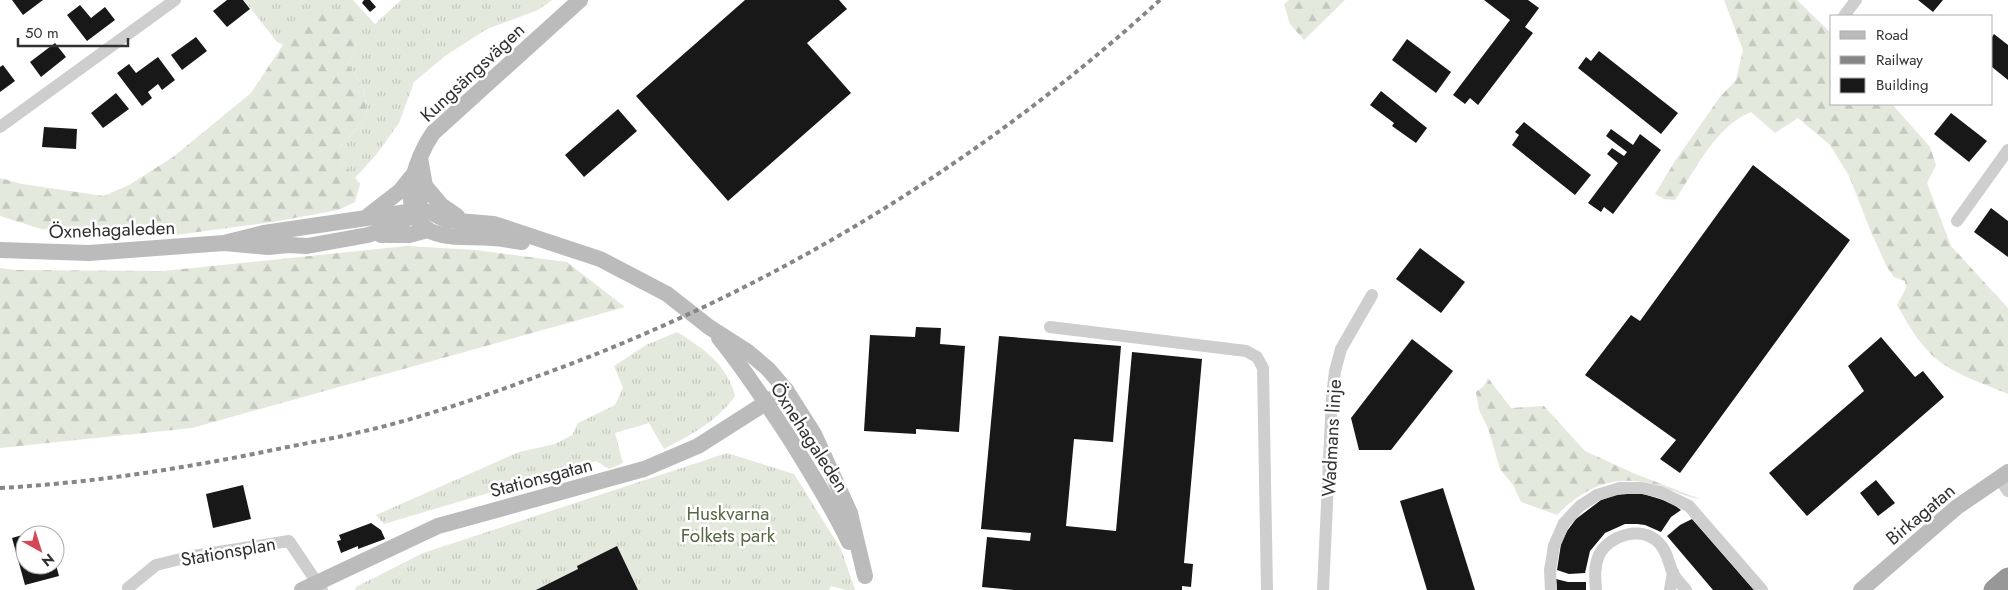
<svg xmlns="http://www.w3.org/2000/svg" width="2008" height="590" viewBox="0 0 2008 590" font-family="Jost,sans-serif">
<style>
.grass{fill:url(#grass-tufts)}
.forest{fill:url(#forest-firs)}
.building{fill:#181818}
.lines{fill:none;stroke-linecap:round;stroke-linejoin:round}
.street{stroke:#cecece;stroke-width:12}
.secondary{stroke:#bbb;stroke-width:16}
.highway{stroke:#989898;stroke-width:21}
.rail{stroke:#868686;stroke-width:4;stroke-dasharray:5 4;stroke-linecap:butt}
.labels{text-anchor:middle;stroke-width:5;stroke-linejoin:round;paint-order:stroke}
.street-label{font-size:19px;fill:#313131;stroke:#fff}
.park-label{font-size:19px;fill:#556843;stroke:#fff}
</style>
<defs>
<pattern id="grass-tufts" width="24" height="20" patternUnits="userSpaceOnUse" patternTransform="scale(1.25)"><rect width="24" height="20" fill="#e4e9de"/><path d="M3 7l-1-3M5 7V3M7 7l1-3M15 17l-1-3M17 17v-4M19 17l1-3" fill="none" stroke="#c4c8bf"/></pattern>
<pattern id="forest-firs" width="22" height="20" patternUnits="userSpaceOnUse" patternTransform="scale(1.25)"><rect width="22" height="20" fill="#e4e9de"/><path d="M5 1l3.5 6h-7zM16 11l3.5 6h-7z" fill="#c4c8bf"/></pattern>
</defs>
<rect width="100%" height="100%" fill="#fff"/>
<!-- grass -->
<g class="grass">
<polygon points="244,0 353,0 375,24 401,0 552,0 538,10 487,29 445,56 414,82 399,123 376,155 355,178 340,159 340,146 367,117 364,89 348,64 357,42 298,24 284,45 277,42"/>
<path d="M677,332C703,348 728,365 735,396C715,423 692,434 664,449L649,423L615,433L623,463L609,469L596,461L384,524L376,515L519,452L555,444L572,435L578,423L615,405L623,388L614,366L646,345Z"/>
<polygon points="727,453 794,474 841,549 855,590 846,590 831,586 829,590 355,590 356,587 423,553"/>
</g>
<!-- forest -->
<g class="forest">
<polygon points="1289,0 1345,0 1304,40 1290,24 1284,4"/>
<path d="M1724,0H1797L1832,34V104H1892L1930,147L1936,165L1927,183L1951,246L2008,308V394C1985,384 1947,372 1930,353C1916,339 1907,322 1897,305L1906,288L1905,281L1894,277L1887,267L1871,232L1849,176L1830,145L1798,118L1775,133L1751,112C1715,127 1696,169 1675,200L1664,199L1655,194L1675,161L1720,97L1736,80L1743,50Z"/>
<polygon points="338,8 351,10 359,27 357,42 348,64 364,89 367,117 340,146 340,159 360,184 355,202 338,210 273,222 175,235 41,229 0,216 0,178 22,184 104,196 129,185 173,157 251,93 297,24"/>
<polygon points="407,246 476,250 567,262 625,307 192,428 0,448 0,268 15,270 163,271"/>
<path d="M1488,378L1511,408L1544,406L1585,451L1633,473L1700,499C1685,497 1673,490 1659,486C1617,473 1587,485 1557,515L1521,502L1513,485L1500,469L1488,428L1479,410L1476,392L1484,386Z"/>
</g>
<!-- building -->
<g class="building">
<polygon points="12,0 43,0 23,15"/>
<polygon points="227,0 243,0 250,9 227,27 213,11"/>
<polygon points="364,0 370,0 376,7 370,12 362,3"/>
<polygon points="745,0 839,0 847,9 807,43 851,93 728,201 636,96"/>
<polygon points="1484,0 1528,0 1539,8 1525,27 1533,33 1478,105 1470,98 1465,104 1453,95 1510,20"/>
<polygon points="1918,0 1943,0 1933,12"/>
<polygon points="80,5 91,18 105,7 115,20 87,41 67,15"/>
<polygon points="1994,34 2008,45 2008,80 1992,67 1992,37"/>
<polygon points="196,37 207,51 182,70 171,55"/>
<polygon points="1407,39 1451,72 1436,93 1392,60"/>
<polygon points="55,43 66,57 41,77 30,62"/>
<polygon points="1599,51 1678,113 1661,134 1578,68 1586,57 1591,61"/>
<polygon points="158,57 175,80 162,90 158,84 148,92 152,98 142,106 117,73 129,64 136,73"/>
<polygon points="3,65 15,81 0,92 0,67"/>
<polygon points="1381,91 1427,128 1416,143 1392,126 1394,123 1370,105"/>
<polygon points="116,93 129,109 103,128 91,113"/>
<polygon points="618,109 637,131 584,177 565,155"/>
<polygon points="1951,113 1987,141 1969,162 1934,134"/>
<polygon points="1524,122 1591,175 1575,195 1512,145 1519,135 1515,132"/>
<polygon points="44,127 77,129 76,149 42,147"/>
<polygon points="1611,129 1633,145 1640,134 1661,150 1613,214 1604,207 1601,212 1588,203 1618,163 1607,154 1612,148 1624,156 1627,152 1606,136"/>
<polygon points="1753,165 1850,240 1680,473 1660,459 1676,440 1585,375 1631,315 1640,321"/>
<polygon points="1991,208 2008,221 2008,257 1974,232"/>
<polygon points="1420,248 1465,282 1441,313 1396,279"/>
<polygon points="916,327 941,328 940,344 965,346 959,432 916,429 916,434 864,431 870,335 915,337"/>
<polygon points="999,336 1121,346 1113,442 1074,439 1066,526 1116,531 1132,352 1202,359 1184,563 1193,564 1191,587 1182,586 1182,590 1014,590 982,587 987,537 1030,541 1031,533 981,529"/>
<polygon points="1881,337 1915,377 1923,371 1944,397 1807,516 1769,473 1864,391 1848,366"/>
<polygon points="1412,339 1453,371 1391,450 1359,450 1351,418"/>
<polygon points="1876,480 1895,503 1878,516 1860,493"/>
<polygon points="243,485 251,519 213,528 206,494"/>
<polygon points="1443,488 1475,590 1427,590 1400,501"/>
<polygon points="1640,493 1670,502 1681,510 1671,517 1661,532 1645,525 1637,524 1625,524 1605,533 1590,551 1585,573 1569,574 1557,570 1561,544 1567,531 1576,519 1601,500 1615,495"/>
<polygon points="1692,519 1754,590 1713,590 1667,536 1680,525"/>
<polygon points="371,523 381,530 385,539 358,549 358,546 341,553 337,541 341,540 339,535"/>
<polygon points="46,528 48,535 25,535 25,565 56,565 59,576 25,585 12,538"/>
<polygon points="617,546 638,590 536,590 578,569 577,566"/>
<polygon points="1556,579 1568,582 1586,582 1586,590 1557,590"/>
</g>
<g class="lines">
<!-- street -->
<g class="street">
<polyline points="1844,16 1856,0"/>
<polyline points="0,127 175,0"/>
<polyline points="1957,221 2008,150"/>
<polyline points="1050,327 1246,351 1257,357 1263,368 1267,590"/>
<polyline points="1999,478 2008,491"/>
<polyline points="129,590 128,588 156,565 193,556 289,541 322,590"/>
<polyline points="1323,590 1332,396 1335,371 1341,349 1372,295"/>
<polyline points="1551,590 1550,570 1554,546 1564,523 1580,506 1597,495 1620,488 1642,488 1660,492 1689,506 1762,590"/>
<path d="M1596,590C1595,578 1594,566 1599,555C1609,535 1642,525 1659,543C1667,551 1668,561 1672,571C1675,578 1681,584 1686,590"/>
<polyline points="1670,590 1673,572"/>
</g>
<!-- secondary -->
<g class="secondary">
<polyline points="425,186 441,205 457,216"/>
<polyline points="369,215 400,191 413,175"/>
<polyline points="381,235 409,235 428,230"/>
<path d="M522,242C512,241 502,238 492,238C473,236 452,239 435,233C393,218 415,159 433,133L580,0"/>
<polyline points="224,243 264,233 421,210 432,213 446,220 494,224 600,259 667,294 709,327 748,352 768,369 786,390 814,434 850,513 865,576"/>
<polyline points="0,250 89,253 224,243 268,247 289,245 307,246 368,235 401,224 418,206 425,186 420,158"/>
<path d="M719,338C745,370 767,404 790,439C811,473 832,506 849,542"/>
<polyline points="302,590 438,526 644,469 698,446 786,390"/>
<polyline points="1861,590 1957,507 2008,472"/>
</g>
<!-- highway -->
<polyline class="highway" points="1994,590 2008,578"/>
<!-- rail -->
<path class="rail" d="M0,488C90,483 180,469 268,451C302,444 336,438 369,430C427,416 485,396 541,375C770,292 980,164 1160,0"/>
</g>
<g class="labels">
<!-- street labels -->
<g class="street-label">
<text transform="translate(472 72) rotate(-43)" y="7">Kungsängsvägen</text>
<text transform="translate(112 229) rotate(-2)" y="7">Öxnehagaleden</text>
<text transform="translate(810 437) rotate(57)" y="7">Öxnehagaleden</text>
<text transform="translate(1331 438) rotate(-87)" y="7">Wadmans linje</text>
<text transform="translate(541 477) rotate(-15)" y="7">Stationsgatan</text>
<text transform="translate(1920 514) rotate(-40)" y="7">Birkagatan</text>
<text transform="translate(228 551) rotate(-10)" y="7">Stationsplan</text>
</g>
<!-- park labels -->
<g class="park-label">
<text x="728" y="520">Huskvarna<tspan x="728" dy="22">Folkets park</tspan></text>
</g>
</g>
<!-- legend -->
<rect x="1830" y="15" width="162" height="90" fill="#ffffff" stroke="#adadad"/>
<rect x="1840" y="31" width="25" height="8" fill="#bbbbbb" stroke="#adadad"/>
<text x="1876" y="40" font-size="15" fill="#313131">Road</text>
<rect x="1840" y="56" width="25" height="8" fill="#868686" stroke="#adadad"/>
<text x="1876" y="65" font-size="15" fill="#313131">Railway</text>
<rect x="1840" y="78" width="25" height="15" fill="#181818" stroke="#adadad"/>
<text x="1876" y="90" font-size="15" fill="#313131">Building</text>
<!-- north arrow -->
<g transform="translate(40 550) rotate(141)"><circle r="24" fill="#ffffff" stroke="#adadad"/>
<path d="M0-4L9 19L0 12L-9 19Z" fill="#d34854"/>
<text y="-8" font-size="14" font-weight="bold" text-anchor="middle" fill="#313131">N</text>
</g>
<!-- scale -->
<path d="M18 38v8h110v-8" fill="none" stroke="#313131" stroke-width="2.5"/>
<text x="25" y="38" font-size="15" fill="#313131" stroke="#ffffff" stroke-width="4" paint-order="stroke">50 m</text>
</svg>
